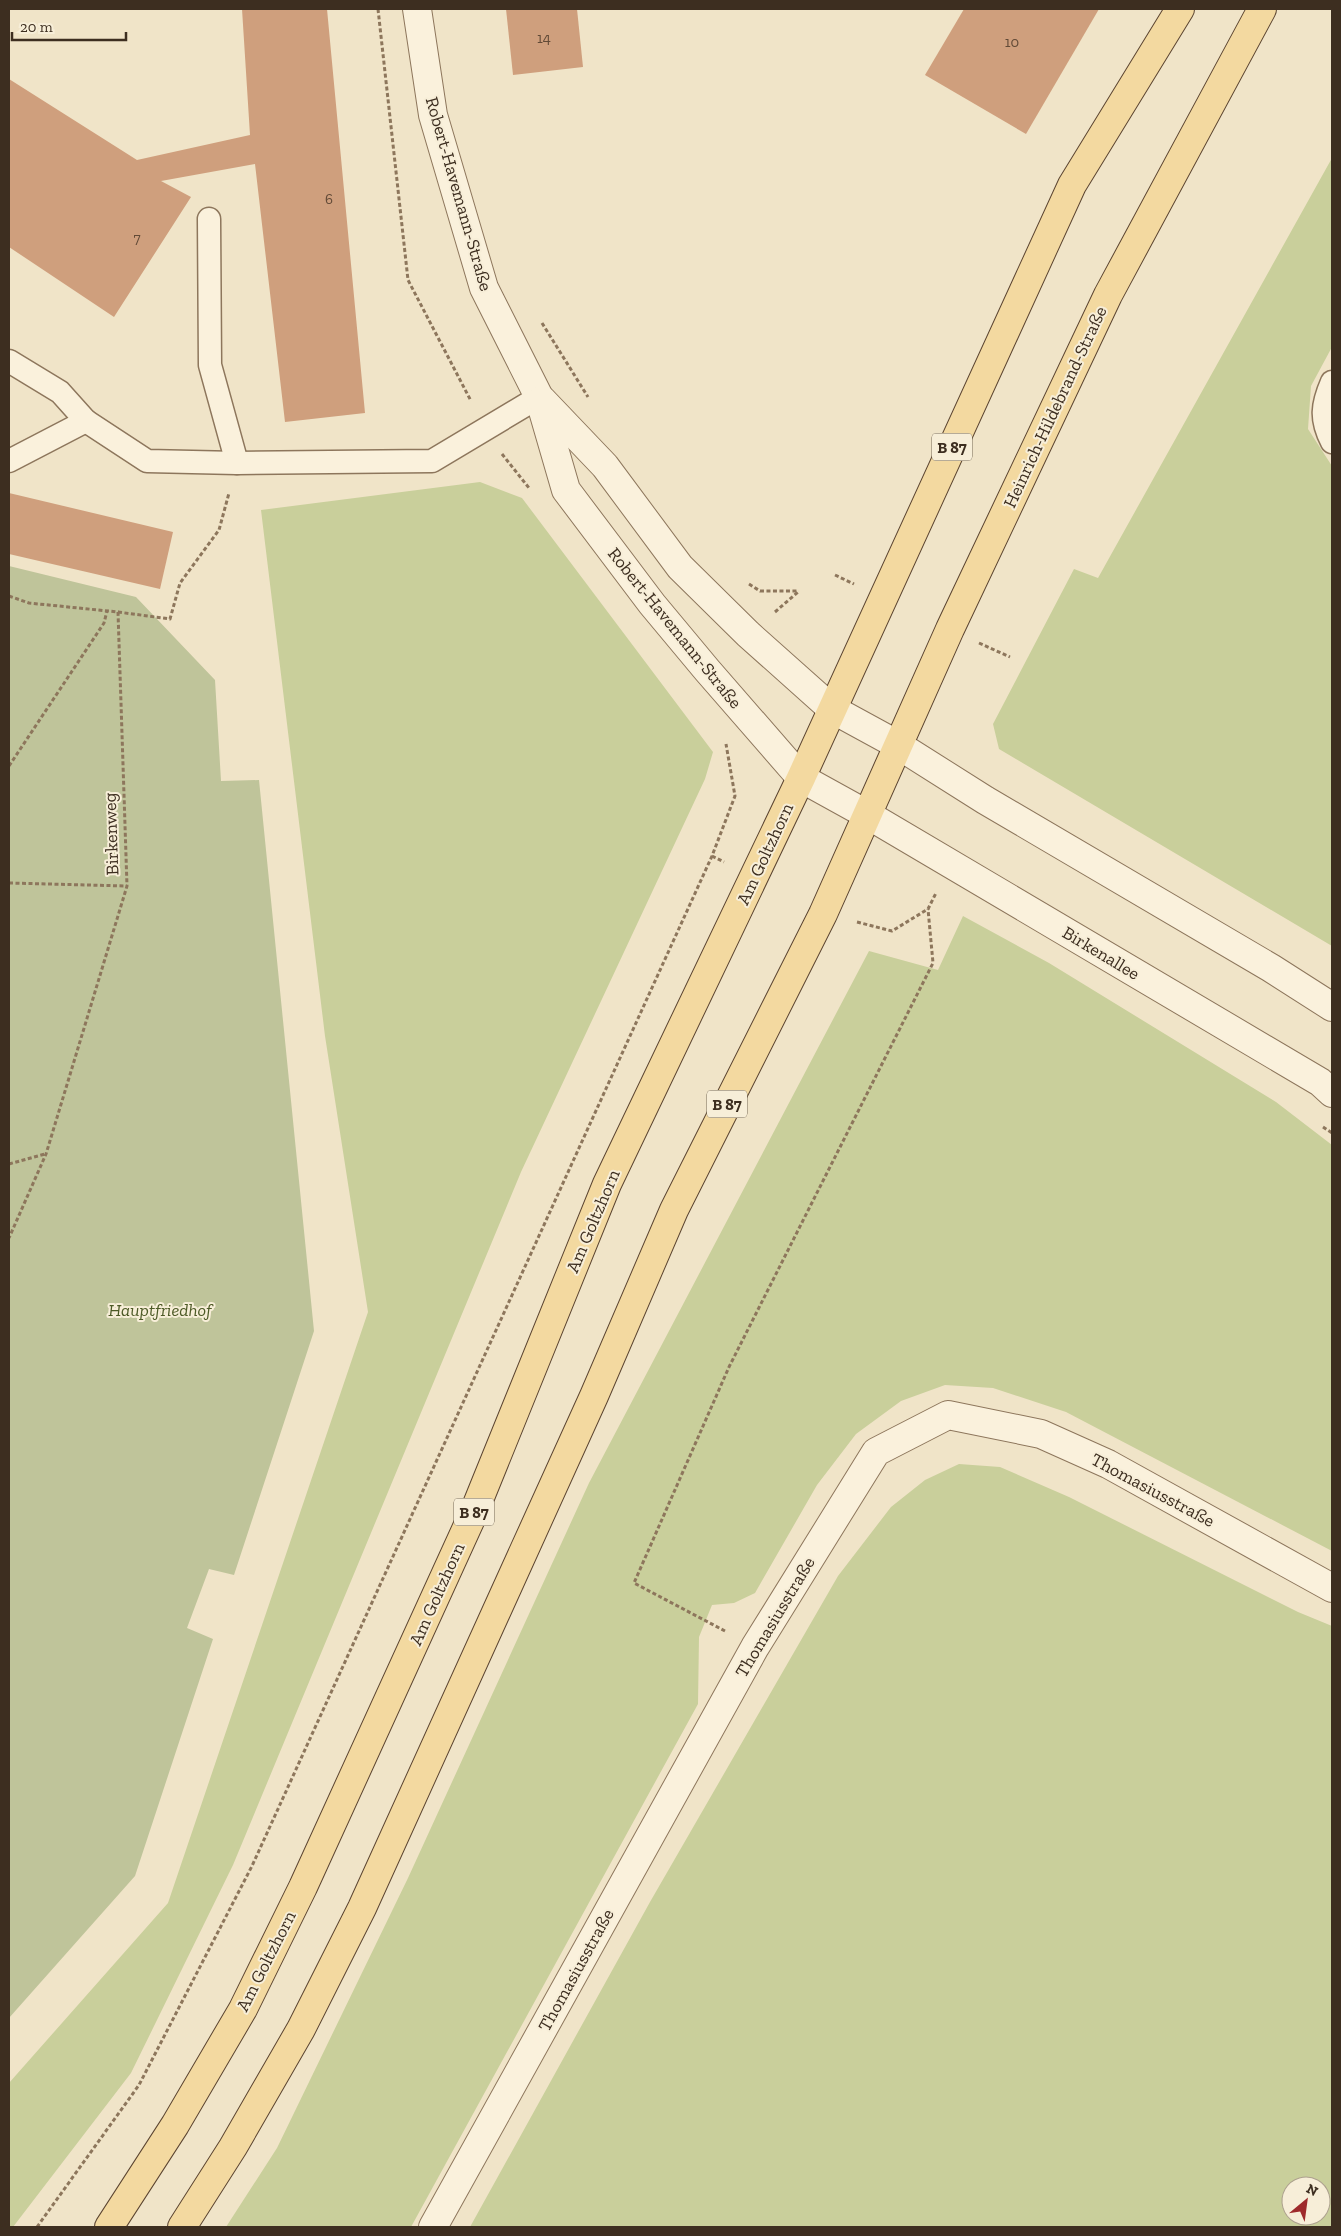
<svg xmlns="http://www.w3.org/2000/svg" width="1341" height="2236" viewBox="0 0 1341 2236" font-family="'Zilla Slab',serif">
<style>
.green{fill:#c9cf9b;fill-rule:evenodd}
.cemetery{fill:#bfc49a}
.building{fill:#cf9f7d}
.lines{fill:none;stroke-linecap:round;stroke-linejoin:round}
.service-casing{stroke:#8d765c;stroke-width:25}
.minor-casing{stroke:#8d765c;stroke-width:30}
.tertiary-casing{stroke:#8d765c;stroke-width:30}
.primary-casing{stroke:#5b4430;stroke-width:30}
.path{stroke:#8d765c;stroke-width:3;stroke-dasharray:4 2.5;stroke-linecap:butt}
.service{stroke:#faf1dc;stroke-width:22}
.minor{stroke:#faf1dc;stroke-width:28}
.tertiary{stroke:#faf1dc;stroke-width:28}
.primary{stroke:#f3d9a0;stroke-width:28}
.labels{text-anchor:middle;stroke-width:4;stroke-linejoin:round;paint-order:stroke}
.number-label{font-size:15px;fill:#624a37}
.shield{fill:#f7eed8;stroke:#756857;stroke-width:1}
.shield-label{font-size:16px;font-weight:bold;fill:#3d2e20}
.street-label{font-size:18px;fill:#3d2e20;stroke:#f7eed8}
.park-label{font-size:18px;font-style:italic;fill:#4d5a26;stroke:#f7eed8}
</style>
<rect width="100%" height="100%" fill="#f0e4c8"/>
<!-- green -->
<g class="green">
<polygon points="1332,158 1332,347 1311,386 1308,429 1332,466 1332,946 999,749 993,724 1074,569 1098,578"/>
<polygon points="480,482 522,498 713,752 705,779 521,1172 233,1865 131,2073 13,2227 9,2227 9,2083 168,1903 368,1312 325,1036 261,510"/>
<polygon points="963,916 1049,963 1276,1102 1332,1145 1332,1551 1066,1412 993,1388 945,1385 901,1401 856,1434 817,1485 755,1593 734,1603 712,1605 699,1637 698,1704 411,2227 226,2227 277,2148 408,1878 589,1483 869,951 938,970"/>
<path d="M959,1464L1000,1467L1069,1497L1298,1612L1332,1626V2227H470L650,1902L838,1576L891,1507L925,1480ZM1291,2186H1321V2216H1291Z"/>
</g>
<!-- cemetery -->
<polygon class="cemetery" points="9,566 136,597 215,680 221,781 259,780 314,1331 234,1575 209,1569 187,1628 213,1639 135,1876 9,2018"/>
<!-- building -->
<g class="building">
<polygon points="242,9 327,9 365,413 285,422 255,164 161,181 191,197 114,317 9,247 9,79 137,160 250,135"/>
<polygon points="506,9 577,9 583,67 513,75"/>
<polygon points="964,9 1099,9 1026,134 925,75"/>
<polygon points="9,493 173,532 160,589 9,554"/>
</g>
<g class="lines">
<!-- service casing -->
<g class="service-casing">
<g id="service">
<polyline points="209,219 210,365 237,463"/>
<polyline points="9,361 60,392 86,421 147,461 237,463 432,461 539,397"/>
<path d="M1332,382C1322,405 1320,419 1332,442"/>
<polyline points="9,461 86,421"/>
</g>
</g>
<!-- minor casing -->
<g class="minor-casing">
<polyline id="minor" points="433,2227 755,1647 876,1452 948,1415 1041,1434 1108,1464 1332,1588"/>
</g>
<!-- tertiary casing -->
<g class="tertiary-casing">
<g id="tertiary">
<polyline points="417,9 433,115 484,288 539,397 566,490 652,604 707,670 801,778 868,815 1320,1082 1332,1093"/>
<polyline points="542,400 605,466 680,567 748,634 832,709 898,745 985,800 1271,968 1332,1007"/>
</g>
</g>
<!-- primary casing -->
<g class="primary-casing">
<g id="primary">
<polyline points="109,2227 175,2125 243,2009 303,1887 474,1512 607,1184 801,778 1072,185 1180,9"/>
<polyline points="182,2227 233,2147 301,2029 362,1908 594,1396 674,1210 823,914 950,629 1108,295 1262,9"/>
</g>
</g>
<!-- path -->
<g class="path">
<polyline points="378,9 408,280 471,401"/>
<polyline points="542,323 588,397"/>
<polyline points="502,454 529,488"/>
<polyline points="835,575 854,584"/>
<polyline points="749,584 760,591 799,591"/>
<polyline points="9,596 29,603 118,612 127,886 46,1154 9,1238"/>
<polyline points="118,612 170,619 180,583 219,530 229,493"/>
<polyline points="775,612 798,592"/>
<polyline points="979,643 1010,657"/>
<polyline points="9,766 104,623 107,611"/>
<polyline points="712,856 724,862"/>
<polyline points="9,883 127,886"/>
<polyline points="857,922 892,931 928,909 936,893"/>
<polyline points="1323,1127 1332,1133"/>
<polyline points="9,1164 45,1154"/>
<polyline points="725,1631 634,1583 729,1367 933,963 928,909"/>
<polyline points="37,2227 139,2085 252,1866 712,856 735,796 726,744"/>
</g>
<!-- service -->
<use href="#service" class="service"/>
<!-- minor -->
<use href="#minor" class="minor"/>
<!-- tertiary -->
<use href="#tertiary" class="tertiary"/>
<!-- primary -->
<use href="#primary" class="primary"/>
</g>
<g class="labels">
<!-- number labels -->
<g class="number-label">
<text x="544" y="43">14</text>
<text x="1012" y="47">10</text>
<text x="329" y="204">6</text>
<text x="137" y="243">7</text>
</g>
<!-- shield labels -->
<g class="shield">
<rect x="932" y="433.5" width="40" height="27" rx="4"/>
<rect x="707" y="1090.5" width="40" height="27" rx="4"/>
<rect x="454" y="1498.5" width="40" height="27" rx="4"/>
</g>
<g class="shield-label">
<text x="952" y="453">B 87</text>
<text x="727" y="1110">B 87</text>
<text x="474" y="1518">B 87</text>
</g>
<!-- street labels -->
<g class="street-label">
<text transform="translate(459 194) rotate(74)" y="6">Robert-Havemann-Straße</text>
<text transform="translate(1055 407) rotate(-65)" y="6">Heinrich-Hildebrand-Straße</text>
<text transform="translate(675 628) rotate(51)" y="6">Robert-Havemann-Straße</text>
<text transform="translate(111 834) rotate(-92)" y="6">Birkenweg</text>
<text transform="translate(765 854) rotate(-65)" y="6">Am Goltzhorn</text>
<text transform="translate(1101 953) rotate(31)" y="6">Birkenallee</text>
<text transform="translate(593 1221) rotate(-67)" y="6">Am Goltzhorn</text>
<text transform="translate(1153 1490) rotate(28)" y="6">Thomasiusstraße</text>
<text transform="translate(437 1594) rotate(-66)" y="6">Am Goltzhorn</text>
<text transform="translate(775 1617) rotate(-59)" y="6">Thomasiusstraße</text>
<text transform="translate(266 1961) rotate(-63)" y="6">Am Goltzhorn</text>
<text transform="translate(576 1970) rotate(-61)" y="6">Thomasiusstraße</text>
</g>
<!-- park labels -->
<g class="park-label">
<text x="160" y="1316">Hauptfriedhof</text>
</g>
</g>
<!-- border -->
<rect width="1341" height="2236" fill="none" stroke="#3d2e20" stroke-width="20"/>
<!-- north arrow -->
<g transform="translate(1306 2201) rotate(29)"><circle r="24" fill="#f7eed8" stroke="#ada18e"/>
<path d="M0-4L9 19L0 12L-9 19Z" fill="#9e2a2b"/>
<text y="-8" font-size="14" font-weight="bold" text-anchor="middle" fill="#3d2e20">N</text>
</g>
<!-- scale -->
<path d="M12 32v8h114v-8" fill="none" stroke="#3d2e20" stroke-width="2.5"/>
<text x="20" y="32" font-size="15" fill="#3d2e20" stroke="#f7eed8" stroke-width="4" paint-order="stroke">20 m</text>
</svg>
